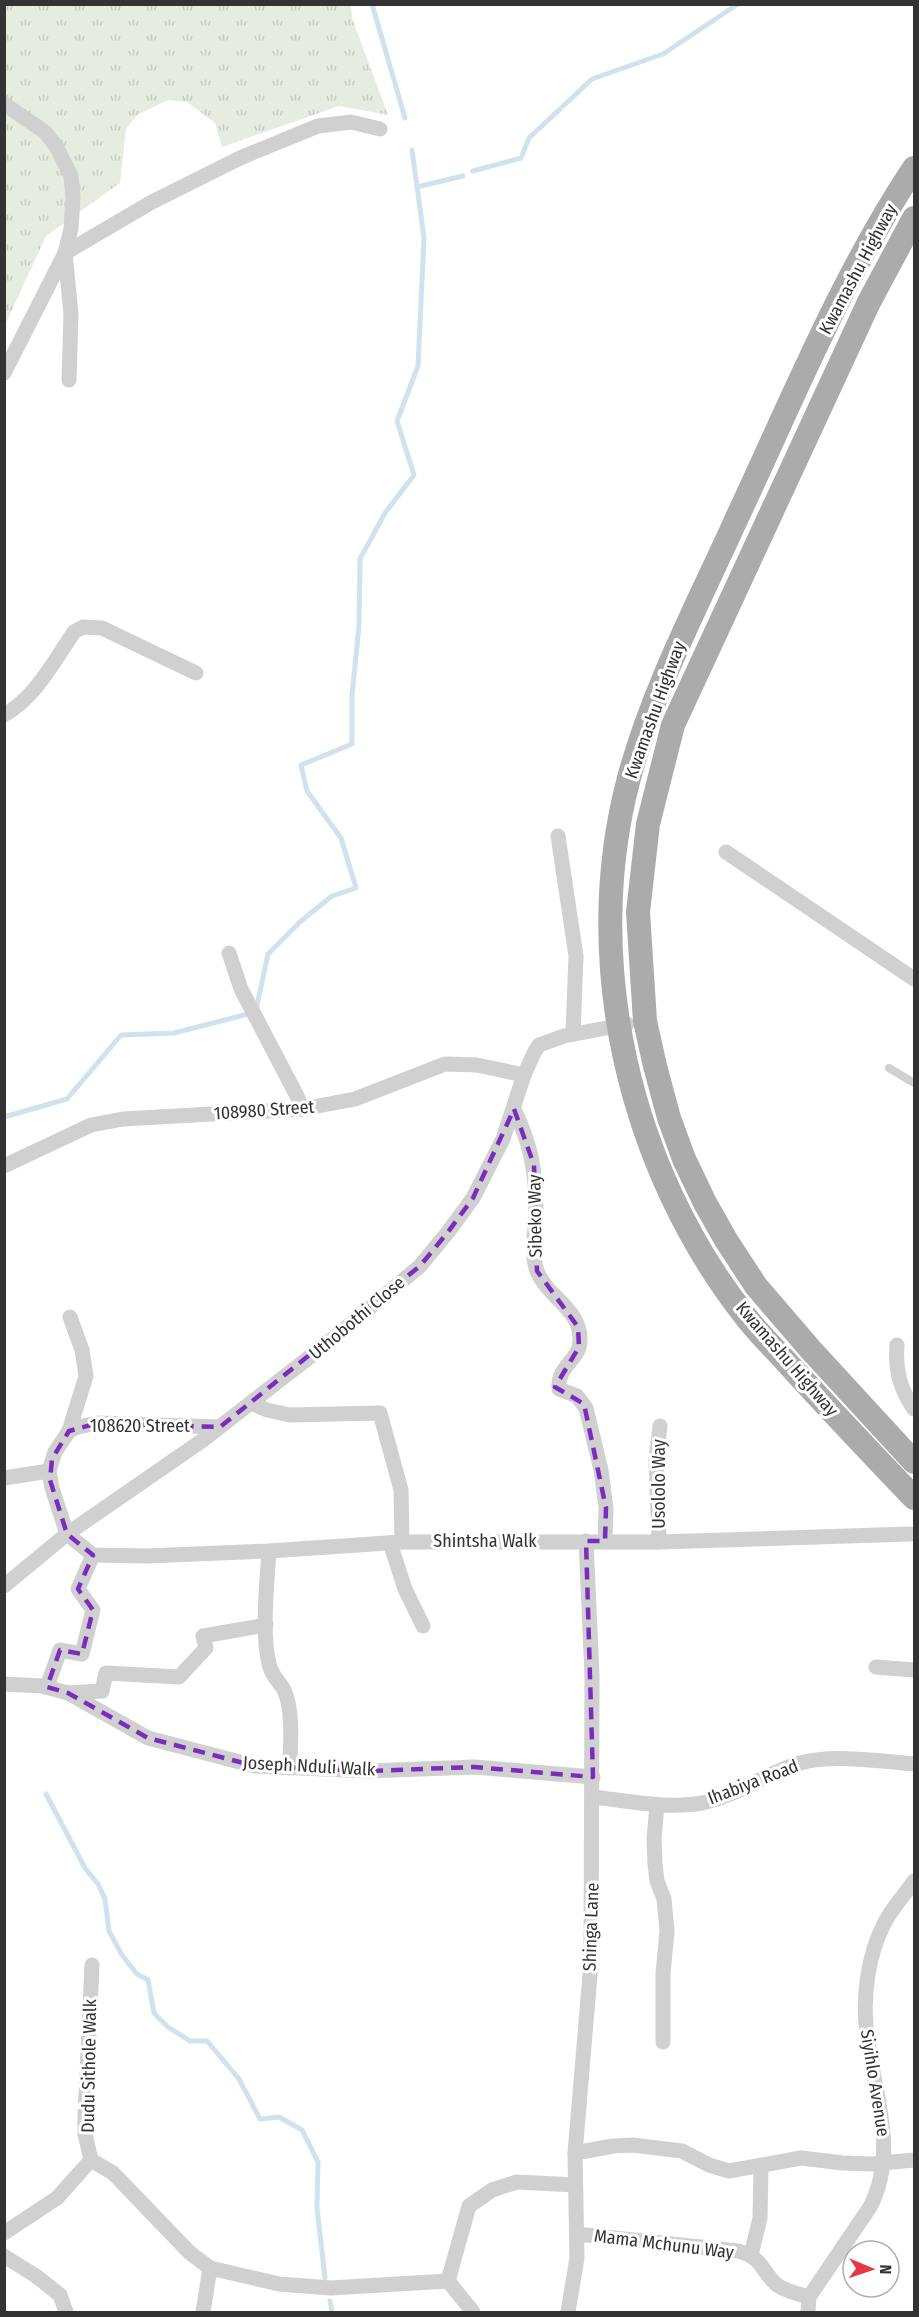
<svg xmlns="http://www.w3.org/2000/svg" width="919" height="2317" viewBox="0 0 919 2317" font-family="'Fira Sans Condensed',sans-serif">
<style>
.grass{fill:url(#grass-tufts)}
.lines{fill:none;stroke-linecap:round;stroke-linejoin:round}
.stream{stroke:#cfe2ee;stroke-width:5}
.service{stroke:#d0d0d0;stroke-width:8}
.minor{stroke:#d0d0d0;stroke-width:15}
.primary{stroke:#ababab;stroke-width:24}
.marked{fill:none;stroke:#7b2cbf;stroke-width:4.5;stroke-dasharray:12 8;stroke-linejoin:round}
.labels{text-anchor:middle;stroke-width:6;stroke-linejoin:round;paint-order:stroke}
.street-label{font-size:18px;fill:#333;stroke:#fff}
</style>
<defs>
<pattern id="grass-tufts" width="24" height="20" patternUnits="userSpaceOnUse" patternTransform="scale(1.5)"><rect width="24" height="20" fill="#e6ecdf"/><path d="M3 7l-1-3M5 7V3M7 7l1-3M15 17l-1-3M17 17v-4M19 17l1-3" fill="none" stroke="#c6cbc0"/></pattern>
</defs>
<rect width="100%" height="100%" fill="#fff"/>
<!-- grass -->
<polygon class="grass" points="5,5 351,5 352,18 388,115 339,106 222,147 215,123 187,102 168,100 137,115 126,129 120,183 46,236 5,325"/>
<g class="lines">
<!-- stream -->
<g class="stream">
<polyline points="372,4 405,118"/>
<polyline points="473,171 521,158 529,138 592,79 663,54 738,4"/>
<polyline points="417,187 463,176"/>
<polyline points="4,1117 67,1099 121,1035 174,1033 248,1014 256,1010 268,954 301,921 332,896 356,888 341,838 307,791 301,765 352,744 352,695 359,626 360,559 385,513 414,475 397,421 418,366 424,238 412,150"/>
<polyline points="46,1794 85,1868 98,1884 105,1899 109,1931 122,1955 137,1974 148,1980 154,2013 168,2027 190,2041 207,2041 239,2079 260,2119 279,2117 302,2130 318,2162 317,2208 325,2278"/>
<polyline points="330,2301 332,2312"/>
</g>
<!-- service -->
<polyline class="service" points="889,1068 914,1083"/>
<!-- minor -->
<g class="minor">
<polyline points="4,104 45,132 56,146 71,176 73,197 71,229 65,253 4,373"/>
<polyline points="69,380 71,314 65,253 152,202 240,158 318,126 351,122 380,129"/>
<path d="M4,715C36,697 54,661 74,632L83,627L102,628L196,673"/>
<polyline points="558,836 576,956 573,1034"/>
<polyline points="726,852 914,979"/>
<polyline points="229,953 241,989 297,1096 302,1109"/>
<path d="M514,1109C531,1145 536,1171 536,1211C536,1230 530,1253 537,1271C547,1297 581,1309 580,1340C580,1361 557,1365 559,1389L577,1396L586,1408L601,1470L606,1508L605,1541"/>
<polyline points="4,1166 91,1125 123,1119 302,1109 355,1099 445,1064 477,1065 524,1075"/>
<path d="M897,1345C895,1370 900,1389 914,1409"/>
<polyline points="251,1403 267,1410 290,1415 380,1413 401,1490 402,1542"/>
<polyline points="220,1427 98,1423 78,1427 69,1431 55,1452 49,1471 52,1488 67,1534 93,1555 147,1556 269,1551 402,1542 659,1542 910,1534"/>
<polyline points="69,1431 86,1376 82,1350 70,1317"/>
<polyline points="4,1478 49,1471"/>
<polyline points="659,1542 656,1459 660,1426"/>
<polyline points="390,1543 405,1589 423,1626"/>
<path d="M269,1551C267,1582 261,1638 270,1667C272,1676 280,1682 284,1690C293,1709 291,1747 289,1768"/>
<polyline points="4,1586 67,1534 203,1440 334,1338 420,1266 448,1232 473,1198 503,1139 524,1075 534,1053 539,1045 564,1036 627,1024"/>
<polyline points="876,1667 914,1670"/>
<polyline points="4,1684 42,1686 68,1693 148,1738 255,1766 368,1771 474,1767 593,1777"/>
<polyline points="47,1687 60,1650 82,1654 93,1610 78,1589 93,1555"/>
<polyline points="68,1693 102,1691 106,1673 179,1677 206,1648 203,1636 266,1625"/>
<path d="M593,1797C628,1801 667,1809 702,1803C737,1796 766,1773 800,1763C833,1754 881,1761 914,1764"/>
<polyline points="657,1805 654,1839 655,1864 657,1881 664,1899 667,1931 663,1974 663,2042"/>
<polyline points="575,2153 613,2146 633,2145 682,2151 709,2165 729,2171 801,2158 843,2163 872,2164 914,2160"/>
<polyline points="91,2160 113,2173 189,2252 210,2268 279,2284 331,2288 448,2281"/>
<polyline points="4,2233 57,2198 91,2160 85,2134 85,2117 92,1965"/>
<path d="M577,2234L738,2251C764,2258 760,2270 777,2285C785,2291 799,2294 809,2297"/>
<polyline points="751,2255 760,2218 761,2167"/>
<polyline points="4,2256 36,2276 60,2295 66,2312"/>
<polyline points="448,2281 469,2206 492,2190 517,2182 575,2185"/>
<polyline points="448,2281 473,2312"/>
<polyline points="203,2312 210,2268"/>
<polyline points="568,2312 577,2258 575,2153 591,1963 592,1676 586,1541"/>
<path d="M808,2312L809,2297L870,2207C901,2147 870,2086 866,2024C863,1993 869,1954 883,1926C890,1910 904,1896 914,1881"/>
</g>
<!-- primary -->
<g class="primary">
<path d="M914,168C841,278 791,403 735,522C697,606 653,689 629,778C580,961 630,1170 746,1317C759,1334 776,1350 791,1367C831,1411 873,1455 914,1498"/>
<polyline points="914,218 869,302 673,725 648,824 638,912 645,1021 655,1066 669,1118 684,1159 705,1203 726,1240 756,1286 811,1350 914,1462"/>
</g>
</g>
<!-- marked area -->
<path class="marked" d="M514,1109L534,1165L537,1271L578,1327L579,1347L555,1387L584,1404L606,1508L605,1541H586L593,1777L474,1767L368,1771L255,1766L148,1738L68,1693L47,1687L60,1650L82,1654L93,1610L78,1589L93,1555L67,1534L50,1480L52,1459L69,1431L98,1423L220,1427L420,1266L448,1232L473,1198Z"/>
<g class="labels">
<!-- street labels -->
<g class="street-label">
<text transform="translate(858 269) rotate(-62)" y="6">Kwamashu Highway</text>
<text transform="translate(655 710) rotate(-70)" y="6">Kwamashu Highway</text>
<text transform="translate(264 1110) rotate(-4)" y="6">108980 Street</text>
<text transform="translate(535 1216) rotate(-91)" y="6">Sibeko Way</text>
<text transform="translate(357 1318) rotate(-40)" y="6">Uthobothi Close</text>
<text transform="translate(787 1359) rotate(49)" y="6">Kwamashu Highway</text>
<text x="140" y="1432">108620 Street</text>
<text transform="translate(659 1484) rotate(-90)" y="6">Usololo Way</text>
<text x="485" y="1547">Shintsha Walk</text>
<text transform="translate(309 1766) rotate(3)" y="6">Joseph Nduli Walk</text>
<text transform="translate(753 1782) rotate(-21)" y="6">Ihabiya Road</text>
<text transform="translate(591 1927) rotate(-88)" y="6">Shinga Lane</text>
<text transform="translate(89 2066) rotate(-89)" y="6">Dudu Sithole Walk</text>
<text transform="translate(875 2083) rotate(81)" y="6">Siyihlo Avenue</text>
<text transform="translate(664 2244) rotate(7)" y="6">Mama Mchunu Way</text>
</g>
</g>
<!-- border -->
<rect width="919" height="2317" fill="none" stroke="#333333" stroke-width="12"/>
<!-- north arrow -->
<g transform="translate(871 2269) rotate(92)"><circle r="28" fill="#ffffff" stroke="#adadad" stroke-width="1.5"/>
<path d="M0-4.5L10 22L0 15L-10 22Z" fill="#e63946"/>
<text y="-9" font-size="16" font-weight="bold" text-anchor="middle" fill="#333333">N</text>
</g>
</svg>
